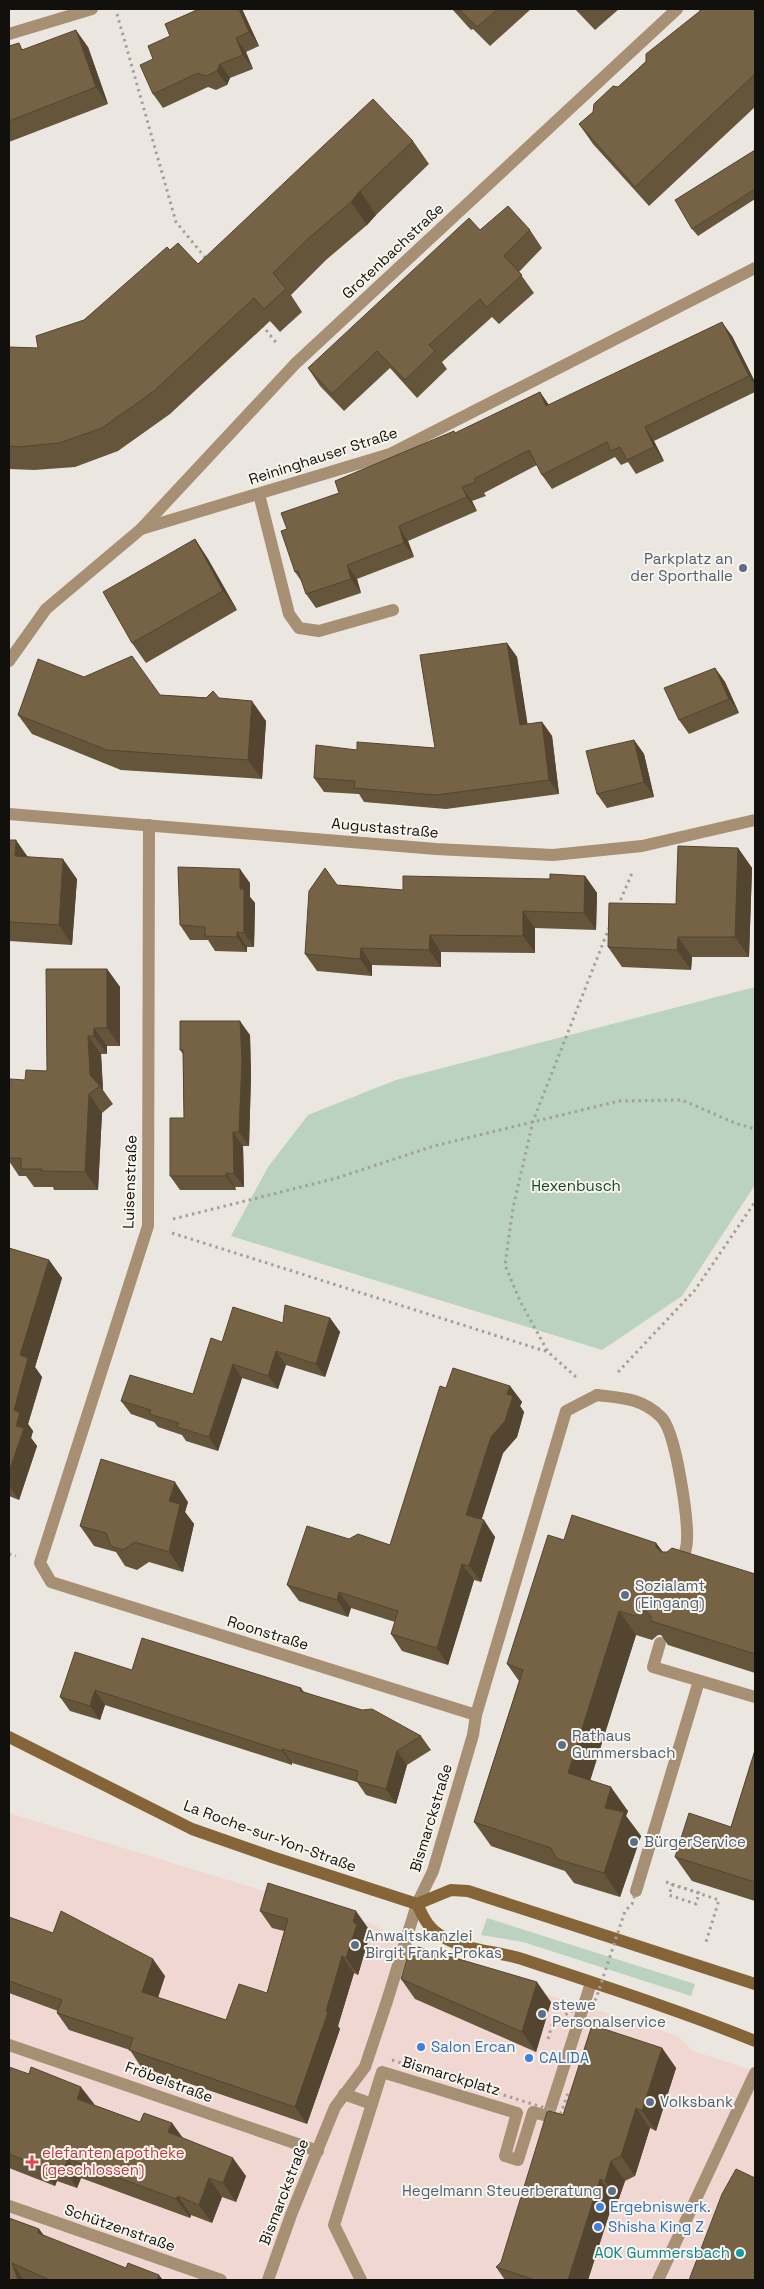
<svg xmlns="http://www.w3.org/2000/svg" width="764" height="2289" viewBox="0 0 764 2289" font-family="'Space Grotesk',sans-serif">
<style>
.commercial{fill:#f1d7d2}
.green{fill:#bad2bf}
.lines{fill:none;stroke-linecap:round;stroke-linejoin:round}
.path{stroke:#a3a09a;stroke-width:3;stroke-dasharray:2.5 4;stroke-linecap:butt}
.lane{stroke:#a68f72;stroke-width:12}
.street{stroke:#a68f72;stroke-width:12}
.secondary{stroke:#856537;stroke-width:12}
.path-bridge{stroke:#a3a09a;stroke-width:3;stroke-dasharray:2.5 4;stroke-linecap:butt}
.wall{fill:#65553b}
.shaded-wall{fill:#534530}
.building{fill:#766345;stroke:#534530}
.service-dot{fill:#5c6f8a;stroke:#f8f5ed;stroke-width:2}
.shop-dot{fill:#3f7fe0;stroke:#f8f5ed;stroke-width:2}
.health-dot{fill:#e0444e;stroke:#f8f5ed;stroke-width:2}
.culture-dot{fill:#0f9aa8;stroke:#f8f5ed;stroke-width:2}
.labels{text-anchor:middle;stroke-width:4;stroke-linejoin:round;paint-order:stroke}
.street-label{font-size:15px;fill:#11100d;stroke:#f8f5ed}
.service-label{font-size:15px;fill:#4e5e75;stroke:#f8f5ed;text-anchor:start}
.park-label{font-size:15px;fill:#124725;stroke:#f8f5ed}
.shop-label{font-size:15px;fill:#366cbe;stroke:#f8f5ed;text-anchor:start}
.health-label{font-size:15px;fill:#be3a42;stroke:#f8f5ed;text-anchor:start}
.culture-label{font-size:15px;fill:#0d838f;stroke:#f8f5ed;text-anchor:end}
</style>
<rect width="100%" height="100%" fill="#ebe7e0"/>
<!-- commercial -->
<polygon class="commercial" points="9,1813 372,1924 439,1960 678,2036 693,2051 755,2071 755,2280 9,2280"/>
<!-- green -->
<g class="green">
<polygon points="755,987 755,1185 682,1296 602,1350 231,1236 268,1167 308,1115 396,1080"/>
<polygon points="487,1918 695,1984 691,1996 523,1942 481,1935"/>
</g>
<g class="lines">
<!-- path -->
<g class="path">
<polyline points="117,14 176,222 208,261"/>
<polyline points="262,325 278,345"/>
<polyline points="618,906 632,873"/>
<polyline points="173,1219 337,1178 434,1146 619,1101 682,1100 735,1123 755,1129"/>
<polyline points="172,1233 548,1352"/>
<polyline points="618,1372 695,1290 755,1202"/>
<polyline points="576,1377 548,1352 520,1301 505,1265 513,1208 533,1121 609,928"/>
<polyline points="9,1554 16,1556"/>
<path d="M666,1882L699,1893L696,1904L669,1895L672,1885C688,1889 703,1895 719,1900L706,1942"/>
</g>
<!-- lane -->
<g class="lane">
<polyline points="259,494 289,614 299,628 319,631 393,610"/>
<path d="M597,1395C621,1398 642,1398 661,1417C676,1431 688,1518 687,1540C687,1549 683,1558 681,1567"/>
</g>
<!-- street -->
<g class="street">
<polyline points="9,34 92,9"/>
<polyline points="141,529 295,364 677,9"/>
<polyline points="9,661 46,609 141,529 390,454 755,268"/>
<polyline points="9,814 436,849 553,855 642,846 755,820"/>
<polyline points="149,825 148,1226 40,1563 51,1582 476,1715"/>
<polyline points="660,1643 653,1667 755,1697"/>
<polyline points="636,1891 699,1681"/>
<polyline points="9,2045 318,2151"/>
<polyline points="344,2094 372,2104"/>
<polyline points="548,2116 591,1983"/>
<polyline points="9,2206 221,2280"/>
<polyline points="268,2280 291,2215 335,2107 365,2067 387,2001 417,1904 433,1871 473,1735 476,1715 566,1411 597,1395"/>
<polyline points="361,2280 334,2225 382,2072 517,2113 505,2156 518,2160 533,2112 562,2120"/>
<polyline points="658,2280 755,2073"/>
</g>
<!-- secondary -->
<g class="secondary">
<polyline points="9,1737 192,1829 272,1857 417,1904 451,1890 468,1891 755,1984"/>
<path d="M417,1904C424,1919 429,1930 445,1938C468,1951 496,1951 522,1959C600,1985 679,2010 755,2041"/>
</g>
<!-- path-bridge -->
<g class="path-bridge">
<polyline points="548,2039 553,2021 596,1999 625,1911 632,1904 636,1891"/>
<polyline points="392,2060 561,2113 568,2093 572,2094"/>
</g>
</g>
<!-- wall -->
<g class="wall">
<polygon points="242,9 259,46 246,52 253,69 230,78 227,85 216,90 208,87 163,108 153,94 153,59"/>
<polygon points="452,9 531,9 490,46 473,29 471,30"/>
<polygon points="575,9 619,9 595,30"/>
<polygon points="755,9 755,107 649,206 593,144 579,124 593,112 618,87 700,11"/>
<polygon points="9,46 23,49 88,47 108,104 9,142"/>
<polygon points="413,141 429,164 376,215 367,225 326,260 291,295 302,312 280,332 270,321 170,414 118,451 75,467 34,470 9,469 9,347 38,348 84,320 170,250 198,264"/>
<polygon points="755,150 755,199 698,236 692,229"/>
<polygon points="480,230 530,230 542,248 519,272 534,293 499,324 492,317 442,362 447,369 417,398 390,368 344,411 320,386 308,368"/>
<polygon points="732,336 755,382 755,392 654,441 664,461 636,474 628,462 621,465 615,457 552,489 542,475 537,465 484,493 486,496 472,501 477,511 408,541 414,557 357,579 361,593 316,608 306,594 302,582 295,572 287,529 339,493 456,433 540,392 549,405"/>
<polygon points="195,539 208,559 237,610 146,663 132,643"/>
<polygon points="507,643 517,657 527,724 542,722 552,736 559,794 446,809 364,802 359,794 324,792 314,778 357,750 435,748"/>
<polygon points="715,668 725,682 739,713 689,734 679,720"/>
<polygon points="84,677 160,695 219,698 266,721 262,779 121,770 32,734 18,715"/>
<polygon points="634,740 644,754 654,797 607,808 597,794"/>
<polygon points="9,840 28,857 77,879 72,945 9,941"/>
<polygon points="738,848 752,868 749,957 692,957 691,970 622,967 608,947 676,904"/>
<polygon points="585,876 597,893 596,930 535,928 535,953 441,952 441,967 372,965 372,976 317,971 305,954 337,885 403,890"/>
<polygon points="250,883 250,897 255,903 254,947 247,947 247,952 215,951 208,940 190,940 180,925"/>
<polygon points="107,969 120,987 120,1046 107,1046 107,1054 101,1054 103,1090 113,1104 102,1113 98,1190 54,1190 53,1187 34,1187 26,1176 19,1176 9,1161 9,1092 25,1080 47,1071"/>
<polygon points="250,1035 251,1075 249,1146 243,1146 244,1187 235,1187 236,1190 180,1190 170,1176 184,1118 183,1054 180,1050"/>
<polygon points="9,1248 49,1260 62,1278 35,1367 42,1377 28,1424 33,1431 31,1438 37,1446 19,1500 9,1496"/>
<polygon points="330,1318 340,1332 325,1377 286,1365 278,1389 242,1378 218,1451 186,1441 182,1435 158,1427 154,1422 131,1414 121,1401 193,1394 222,1342 283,1323"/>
<polygon points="510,1386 522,1402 520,1406 524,1412 517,1437 503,1453 481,1520 495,1537 481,1582 474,1580 448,1665 402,1651 391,1634 395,1622 351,1608 348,1617 299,1601 287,1585 349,1539 390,1545 446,1388"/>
<polygon points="188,1502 185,1512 194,1524 183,1572 149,1562 137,1570 125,1566 116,1552 94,1546 80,1526"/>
<polygon points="564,1540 656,1543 663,1552 755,1574 755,1673 668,1645 661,1635 658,1635 652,1640 636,1635 590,1780 628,1811 626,1816 641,1836 620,1897 574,1883 565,1871 491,1846 474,1822 519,1681 507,1664"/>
<polygon points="132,1670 301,1688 304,1692 421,1736 431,1750 407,1765 396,1804 366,1795 357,1782 292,1763 292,1765 105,1705 100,1720 70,1711 60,1697"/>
<polygon points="755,1750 755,1901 692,1881 675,1857 731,1827"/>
<polygon points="260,1911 368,1928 366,1937 368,1941 358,1975 354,1973 338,2026 340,2029 307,2124 141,2067 130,2050 69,2030 57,2013 58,2011 9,1993 9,1917 165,1976 158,1998 226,2020 267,1993 284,1931 272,1928"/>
<polygon points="401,1979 551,2002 536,2052 415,1999"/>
<polygon points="662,2048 676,2068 656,2131 650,2128 635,2176 625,2181 618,2201 614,2199 588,2280 505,2280 496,2267 501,2262 563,2115"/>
<polygon points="9,2067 95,2105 140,2122 172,2123 183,2138 246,2176 236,2202 222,2197 212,2223 191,2215 190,2218 81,2178 77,2188 57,2181 55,2186 9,2168"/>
<polygon points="9,2218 39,2229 44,2236 126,2268 163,2280 9,2280"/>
</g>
<!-- shaded-wall -->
<g class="shaded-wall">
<polygon points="239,9 242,9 259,46 249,32"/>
<polygon points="76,30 88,47 108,104 96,87"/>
<polygon points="236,38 246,52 253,69 243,55"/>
<polygon points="220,64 230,78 227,85 217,71"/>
<polygon points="360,191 376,215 367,225 351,202"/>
<polygon points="722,322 732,336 755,382 755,385 749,376"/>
<polygon points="540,392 550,407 546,406"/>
<polygon points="645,427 654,441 664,461 654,447"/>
<polygon points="462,487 472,501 477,511 467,497"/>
<polygon points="399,526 408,541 414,557 404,543"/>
<polygon points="195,539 208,559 237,610 223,591"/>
<polygon points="347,565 357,579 361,593 351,579"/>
<polygon points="507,643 517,657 530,739 520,725"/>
<polygon points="715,668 725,682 739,713 729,699"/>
<polygon points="252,701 266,721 262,779 248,760"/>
<polygon points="542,722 552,736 559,794 549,780"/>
<polygon points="634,740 644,754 654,797 644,782"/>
<polygon points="16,840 30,860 15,856"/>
<polygon points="738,848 752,868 749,957 735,937"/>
<polygon points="63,859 77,879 72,945 59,925"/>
<polygon points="240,869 250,883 250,897 255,903 254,947 244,933 240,889"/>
<polygon points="585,876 597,893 596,930 584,913"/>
<polygon points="523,911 535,928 535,953 523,936"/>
<polygon points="237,932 247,947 247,952 237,937"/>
<polygon points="430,935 441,952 441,967 429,950"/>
<polygon points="678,937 692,957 691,970 677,950"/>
<polygon points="361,948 372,965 372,976 360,959"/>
<polygon points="107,969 120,987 120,1046 107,1028"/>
<polygon points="240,1021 250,1035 251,1075 249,1146 239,1132"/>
<polygon points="94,1028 107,1046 107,1054 94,1036"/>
<polygon points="88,1036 101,1054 103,1090 90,1075"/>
<polygon points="89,1094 102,1113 98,1190 85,1172"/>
<polygon points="233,1132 243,1146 244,1187 234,1174"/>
<polygon points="226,1173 235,1187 236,1190 226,1176"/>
<polygon points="49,1260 62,1278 35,1367 42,1377 28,1424 33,1431 31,1438 37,1446 19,1500 9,1485 9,1472 16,1426 14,1410 20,1355"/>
<polygon points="330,1318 340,1332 325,1377 316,1364"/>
<polygon points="276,1351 286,1365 278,1389 268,1376"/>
<polygon points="233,1364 242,1378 218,1451 209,1437"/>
<polygon points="510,1386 522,1402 520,1406 524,1412 517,1437 503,1453 478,1531 466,1515 491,1437"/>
<polygon points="175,1482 188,1502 185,1512 194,1524 183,1572 169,1552 169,1501"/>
<polygon points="484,1520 495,1537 481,1582 469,1566"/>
<polygon points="656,1543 673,1567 656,1547"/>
<polygon points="462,1564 474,1580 448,1665 437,1648"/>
<polygon points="339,1592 351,1608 348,1617 337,1600"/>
<polygon points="619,1611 636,1635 585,1797 568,1773"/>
<polygon points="95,1690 105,1705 100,1720 90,1706"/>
<polygon points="282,1749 292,1763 292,1765 282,1751"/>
<polygon points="397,1751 407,1765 396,1804 386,1789"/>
<polygon points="611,1787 628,1811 626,1816 641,1836 620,1897 604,1873 605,1808"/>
<polygon points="356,1911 368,1928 366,1937 368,1941 358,1975 346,1958 353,1922"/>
<polygon points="342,1956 354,1973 338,2026 340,2029 307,2124 295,2107"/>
<polygon points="153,1959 165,1976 154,2009 142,1992"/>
<polygon points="537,1982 551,2002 536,2052 522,2032"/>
<polygon points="662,2048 676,2068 656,2131 642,2111"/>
<polygon points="81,2087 95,2105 77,2099"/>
<polygon points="636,2108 650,2128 635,2176 621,2156"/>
<polygon points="172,2123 185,2142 168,2132"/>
<polygon points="233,2158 246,2176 236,2202 223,2183"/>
<polygon points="68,2159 81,2178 77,2188 64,2169"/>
<polygon points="611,2161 625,2181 618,2201 605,2181"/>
<polygon points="44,2162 57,2181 55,2186 42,2167"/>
<polygon points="209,2178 222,2197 212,2223 199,2205"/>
<polygon points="600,2179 614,2199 588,2280 568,2280"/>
<polygon points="178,2196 191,2215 190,2218 176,2199"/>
<polygon points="39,2229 53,2248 38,2233"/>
<polygon points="12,2263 24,2280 18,2280"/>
<polygon points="159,2275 163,2280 157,2280"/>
</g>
<!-- building -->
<g class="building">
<polygon points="199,9 239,9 249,32 236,38 243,55 220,64 217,71 206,76 198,73 153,94 140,65 153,59 148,46 170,36 165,24"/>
<polygon points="456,9 498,9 477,27 460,10 458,11"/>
<polygon points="580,9 586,9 582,12"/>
<polygon points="700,9 755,9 755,74 635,187 579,124 593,112 594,104 613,86 618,87 646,62 646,54 700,11"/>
<polygon points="76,30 96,87 9,121 9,46 19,43 22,50"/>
<polygon points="373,99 413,141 360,191 351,202 310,237 273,273 286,289 264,309 254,298 154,391 102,428 59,443 18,447 9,446 9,347 38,348 36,336 84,320 167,247 170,250 178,243 198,264"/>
<polygon points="755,150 755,189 692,229 675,200"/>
<polygon points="508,206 530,230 504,256 522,275 487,307 480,299 429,345 435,351 405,380 377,351 332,394 308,368 469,218 480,230"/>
<polygon points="722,322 749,376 645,427 654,447 627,460 620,447 611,451 607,442 542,475 529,450 474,479 476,482 462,487 467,497 399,526 404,543 347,565 351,579 306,594 298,571 295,572 281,531 287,529 281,513 339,493 335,481 454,431 455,433 540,392 546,406"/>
<polygon points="195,539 223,591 132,643 103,592"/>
<polygon points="507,643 520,725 542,722 549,780 436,795 354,788 355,781 314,778 316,745 357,750 357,742 435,748 420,655"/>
<polygon points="132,656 160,695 206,698 213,691 219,698 252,701 248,760 107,750 18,715 38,659 84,677"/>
<polygon points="715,668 729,699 679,720 664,688"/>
<polygon points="634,740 644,782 597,794 586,751"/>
<polygon points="9,840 16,840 15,856 63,859 59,925 9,922"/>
<polygon points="678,846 738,848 735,937 678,937 677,950 608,947 609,903 676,904"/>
<polygon points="178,867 240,869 240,889 244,889 244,933 237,932 237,937 205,936 205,927 180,925"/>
<polygon points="325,868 337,885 403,890 403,876 550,879 550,874 585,876 584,913 523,911 523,936 430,935 429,950 361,948 360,959 305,954 309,891"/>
<polygon points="46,969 107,969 107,1028 94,1028 94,1036 88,1036 90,1075 100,1086 89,1094 85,1172 42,1171 42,1169 21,1169 21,1158 9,1158 9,1092 10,1079 25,1080 26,1070 47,1071"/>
<polygon points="180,1021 240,1021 242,1061 239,1132 233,1132 234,1174 226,1173 226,1176 170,1176 170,1118 184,1118 183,1050 180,1050"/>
<polygon points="9,1248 49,1260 20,1355 28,1358 14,1410 20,1413 16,1426 24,1428 9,1472"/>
<polygon points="285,1305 330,1318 316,1364 276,1351 268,1376 233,1364 209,1437 177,1427 179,1423 149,1414 151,1410 121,1401 130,1375 193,1394 211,1338 222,1342 233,1307 283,1323"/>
<polygon points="453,1368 510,1386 507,1394 513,1396 505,1421 491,1437 466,1515 484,1520 469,1566 462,1564 437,1648 391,1634 398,1611 339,1592 337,1600 287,1585 307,1526 349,1539 358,1534 390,1545 440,1386 446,1388"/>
<polygon points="101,1459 175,1482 169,1501 180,1504 169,1552 135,1542 123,1550 111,1546 106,1533 80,1526"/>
<polygon points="572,1515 656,1543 656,1547 661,1552 667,1552 672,1548 755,1574 755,1654 651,1621 651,1616 646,1611 641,1611 635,1616 619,1611 568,1773 611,1787 605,1808 624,1812 604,1873 557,1859 551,1848 474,1822 523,1670 507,1664 548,1535 564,1540"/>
<polygon points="142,1638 301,1688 300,1691 362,1710 372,1709 421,1736 397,1751 386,1789 356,1781 358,1771 282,1749 282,1751 95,1690 90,1706 60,1697 75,1652 132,1670"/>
<polygon points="755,1750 755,1882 675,1857 689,1813 731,1827"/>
<polygon points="268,1883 356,1911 353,1922 357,1924 346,1958 342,1956 326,2011 328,2012 295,2107 129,2050 133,2038 57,2013 62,2000 9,1981 9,1917 53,1933 61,1911 153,1959 142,1992 226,2020 239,1984 267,1993 288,1919 260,1911"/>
<polygon points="411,1945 537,1982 522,2032 401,1979"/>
<polygon points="592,2025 662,2048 642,2111 636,2108 621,2156 611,2161 605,2181 600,2179 568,2280 533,2280 532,2279 496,2267 501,2262 547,2112 549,2111 563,2115"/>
<polygon points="9,2067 29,2074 31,2067 81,2087 77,2099 140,2122 144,2113 172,2123 168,2132 233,2158 223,2183 209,2178 199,2205 178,2196 176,2199 68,2159 64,2169 44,2162 42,2167 9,2154"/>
<polygon points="736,2169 755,2178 755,2280 689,2280 722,2194"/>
<polygon points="9,2218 39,2229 38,2233 126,2268 128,2263 159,2275 157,2280 50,2280 12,2263 18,2280 9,2280"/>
</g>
<!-- markers -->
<g class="service-dot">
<circle cx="743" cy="568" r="5"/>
<circle cx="625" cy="1595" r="5"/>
<circle cx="562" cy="1745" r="5"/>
<circle cx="634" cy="1842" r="5"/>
<circle cx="355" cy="1945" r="5"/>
<circle cx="542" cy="2014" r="5"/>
<circle cx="650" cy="2102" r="5"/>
<circle cx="612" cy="2191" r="5"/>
</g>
<g class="shop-dot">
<circle cx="421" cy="2047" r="5"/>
<circle cx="529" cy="2058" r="5"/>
<circle cx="600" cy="2207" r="5"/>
<circle cx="598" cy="2227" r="5"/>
</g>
<path class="health-dot" d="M29.5 2154.5h5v5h5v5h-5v5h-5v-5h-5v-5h5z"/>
<circle class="culture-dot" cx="740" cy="2253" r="5"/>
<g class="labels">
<!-- street labels -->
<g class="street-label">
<text transform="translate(393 251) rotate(-43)" y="5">Grotenbachstraße</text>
<text transform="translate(323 456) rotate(-18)" y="5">Reininghauser Straße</text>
<text transform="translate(385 828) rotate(5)" y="5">Augustastraße</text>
<text transform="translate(130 1182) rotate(-88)" y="5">Luisenstraße</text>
<text transform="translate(268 1633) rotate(17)" y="5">Roonstraße</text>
<text transform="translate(431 1818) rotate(-73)" y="5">Bismarckstraße</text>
<text transform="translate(270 1836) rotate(20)" y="5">La Roche-sur-Yon-Straße</text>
<text transform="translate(451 2076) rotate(17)" y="5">Bismarckplatz</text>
<text transform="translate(169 2082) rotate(20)" y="5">Fröbelstraße</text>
<text transform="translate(284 2192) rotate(-69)" y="5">Bismarckstraße</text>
<text transform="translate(120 2228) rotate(19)" y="5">Schützenstraße</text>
</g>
<!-- service labels -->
<g class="service-label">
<text x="733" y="564" text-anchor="end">Parkplatz an<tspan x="733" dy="17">der Sporthalle</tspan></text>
<text x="635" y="1591">Sozialamt<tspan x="635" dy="17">(Eingang)</tspan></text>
<text x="572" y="1741">Rathaus<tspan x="572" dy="17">Gummersbach</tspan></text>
<text x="644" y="1847">BürgerService</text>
<text x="365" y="1941">Anwaltskanzlei<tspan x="365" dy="17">Birgit Frank-Prokas</tspan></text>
<text x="552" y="2010">stewe<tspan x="552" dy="17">Personalservice</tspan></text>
<text x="660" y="2107">Volksbank</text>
<text x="602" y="2196" text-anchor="end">Hegelmann Steuerberatung</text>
</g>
<!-- park labels -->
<g class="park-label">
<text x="576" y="1191">Hexenbusch</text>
</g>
<!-- shop labels -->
<g class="shop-label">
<text x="431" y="2052">Salon Ercan</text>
<text x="539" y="2063">CALIDA</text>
<text x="610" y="2212">Ergebniswerk.</text>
<text x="608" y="2232">Shisha King Z</text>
</g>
<!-- health labels -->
<g class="health-label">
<text x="42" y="2158">elefanten apotheke<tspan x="42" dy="17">(geschlossen)</tspan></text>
</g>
<!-- culture labels -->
<g class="culture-label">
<text x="730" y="2258">AOK Gummersbach</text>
</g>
</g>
<!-- border -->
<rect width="764" height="2289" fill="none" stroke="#11100d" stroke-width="20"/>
</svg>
